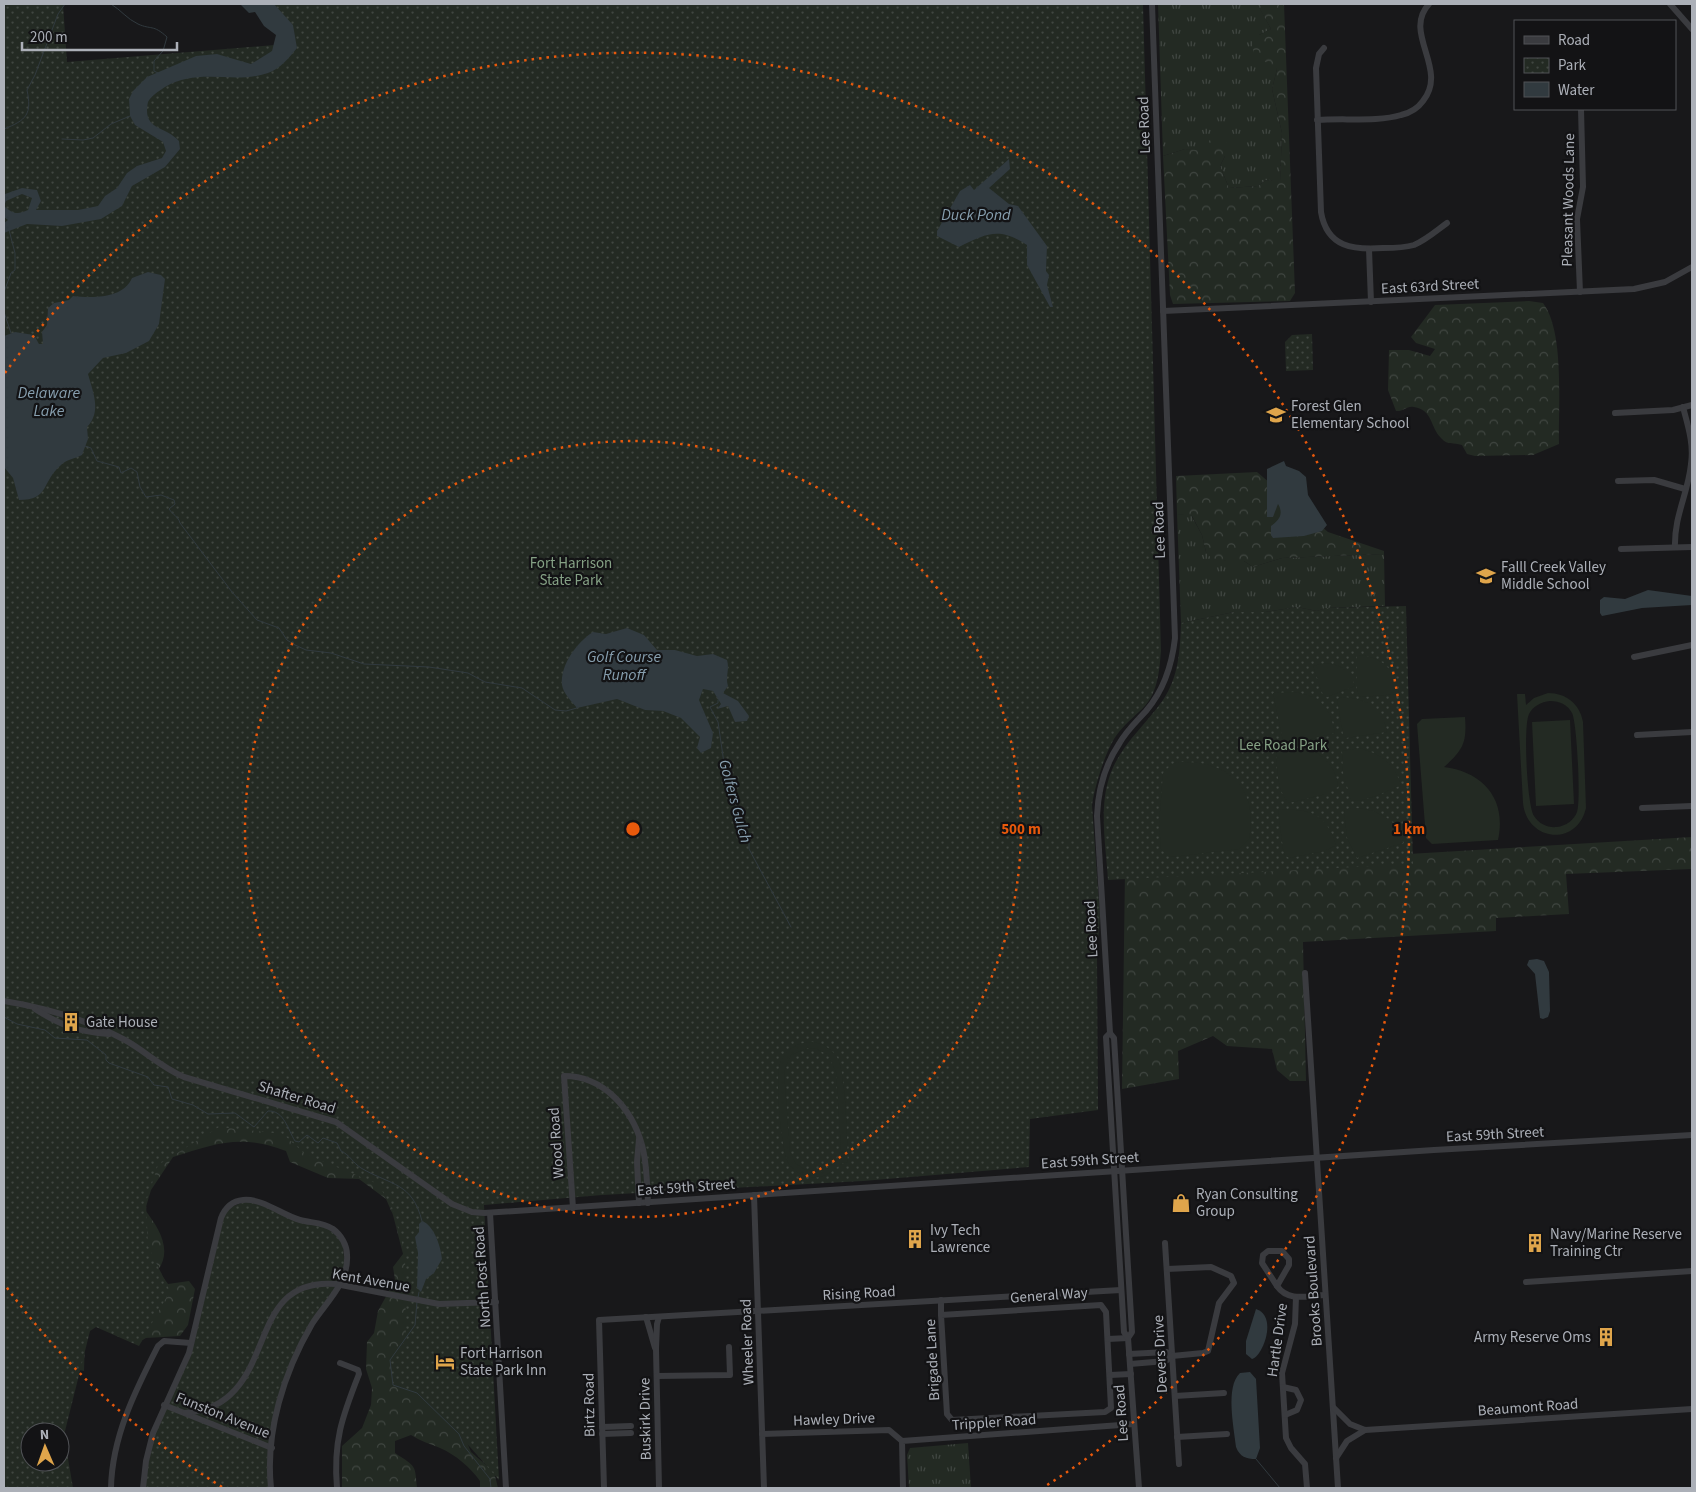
<svg xmlns="http://www.w3.org/2000/svg" width="1696" height="1492" viewBox="0 0 1696 1492" font-family="'Source Sans 3',sans-serif">
<style>
.grass{fill:url(#grass-tufts)}
.forest{fill:url(#forest-crowns)}
.park{fill:url(#park-dots);fill-rule:evenodd}
.pitch{fill:#232a23;fill-rule:evenodd}
.water{fill:#313a3f;fill-rule:evenodd}
.lines{fill:none;stroke-linecap:round;stroke-linejoin:round}
.stream{stroke:#313a3f;stroke-width:1}
.minor{stroke:#3a3b3f;stroke-width:6}
.ring{fill:none;stroke:#e8590c;stroke-width:2.5;stroke-dasharray:2.5 5}
.labels{text-anchor:middle;stroke-width:4.5;stroke-linejoin:round;paint-order:stroke}
.street-label{font-size:15px;fill:#acb0b8;stroke:#131315}
.poi-label{font-size:15px;fill:#acb0b8;stroke:#131315;text-anchor:start}
.park-label{font-size:15px;fill:#85a185;stroke:#131315}
.water-label{font-size:16px;font-style:italic;fill:#879faf;stroke:#131315}
.centre{fill:#e8590c;stroke:#131315;stroke-width:2.5}
.ring-label{font-size:15px;text-anchor:middle;font-weight:bold;fill:#e8590c;stroke:#131315;stroke-width:4.5;stroke-linejoin:round;paint-order:stroke}
</style>
<defs>
<pattern id="grass-tufts" width="24" height="20" patternUnits="userSpaceOnUse" patternTransform="scale(1.25)"><rect width="24" height="20" fill="#232a23"/><path d="M3 7l-1-3M5 7V3M7 7l1-3M15 17l-1-3M17 17v-4M19 17l1-3" fill="none" stroke="#404641"/></pattern>
<pattern id="forest-crowns" width="20" height="18" patternUnits="userSpaceOnUse" patternTransform="scale(1.25)"><rect width="20" height="18" fill="#232a23"/><path d="M2 6a3 3 0 1 1 6 0M12 15a3 3 0 1 1 6 0" fill="none" stroke="#404641"/></pattern>
<pattern id="park-dots" width="8" height="8" patternUnits="userSpaceOnUse" patternTransform="scale(1.25)"><rect width="8" height="8" fill="#232a23"/><path d="M2 2h.1M6 6h.1" fill="none" stroke="#404641" stroke-width="1.8" stroke-linecap="round"/></pattern>
</defs>
<rect width="100%" height="100%" fill="#18181a"/>
<!-- grass -->
<g class="grass">
<polygon points="1158,4 1258,5 1271,29 1259,35 1277,69 1272,89 1282,133 1280,182 1266,180 1258,186 1229,188 1220,166 1225,156 1185,149 1163,156"/>
<polygon points="1177,514 1191,515 1202,535 1206,552 1226,561 1244,561 1253,567 1282,558 1384,554 1385,606 1326,608 1317,611 1297,607 1265,612 1234,612 1181,623"/>
<polygon points="968,1443 971,1488 909,1488 907,1455 910,1448"/>
</g>
<!-- forest -->
<g class="forest">
<polygon points="1257,4 1284,4 1295,293 1290,301 1173,304 1170,295 1163,156 1185,149 1207,151 1208,142 1212,138 1224,139 1233,151 1225,156 1220,166 1229,188 1258,186 1266,180 1280,181 1282,133 1272,89 1277,69 1254,55 1252,43 1259,35 1271,29"/>
<path d="M1529,301L1543,303C1565,332 1558,407 1559,444L1533,455L1475,456L1467,454L1462,445C1453,442 1448,446 1441,438C1430,427 1433,410 1414,407C1407,405 1403,412 1396,411L1388,390L1389,350H1409L1430,356L1435,349L1416,343L1411,337L1435,305Z"/>
<polygon points="1257,472 1328,532 1384,551 1384,554 1282,558 1253,567 1244,561 1226,561 1211,558 1206,552 1202,535 1192,516 1177,514 1176,476"/>
<polygon points="1692,837 1692,869 1566,874 1569,914 1496,918 1496,931 1303,942 1306,1081 1290,1081 1277,1070 1272,1049 1227,1046 1213,1036 1178,1051 1179,1079 1122,1089 1125,871"/>
<path d="M4,1012L392,1170L463,1433L471,1452L494,1472L498,1488H480V1481C470,1467 456,1455 440,1448C428,1443 422,1442 411,1435L395,1441V1453C416,1467 415,1464 417,1488H342V1446L362,1428L371,1405L372,1388L366,1369L367,1342L374,1333L378,1311L395,1280L393,1267L403,1254L393,1215L386,1199L359,1179L328,1178L290,1162L286,1151C241,1134 217,1143 173,1157L151,1190L145,1210C158,1227 173,1249 158,1270L168,1284L189,1281L195,1289L188,1325L180,1336L146,1338L136,1344L103,1329L93,1326L85,1338L84,1371L71,1368Z"/>
</g>
<!-- park -->
<g class="park">
<path d="M4,4H63L67,62L286,44L285,33L246,4H1143L1161,651C1159,673 1158,695 1140,711C1130,720 1121,728 1114,739C1104,756 1095,786 1092,805L1100,917L1097,953L1098,1110L1030,1119L1029,1167L863,1181L602,1195L484,1205L499,1480L470,1447L417,1393L393,1385L390,1360L406,1340L405,1255L393,1209L378,1184L305,1154L283,1134L219,1127L158,1165L146,1202L148,1246L170,1291L139,1346L96,1327L90,1331L64,1435L73,1488H4ZM30,1432H60V1462H30Z"/>
<polygon points="1312,334 1313,370 1286,371 1285,342 1292,335"/>
<path d="M1406,606L1413,864L1108,880C1106,847 1099,810 1109,778C1119,746 1145,726 1163,700C1179,676 1180,650 1181,623L1234,612H1265L1297,607L1317,611L1326,608Z"/>
<polygon points="249,1200 279,1212 322,1224 343,1241 345,1276 325,1304 288,1375 273,1437 271,1488 143,1488 149,1447 183,1369 226,1209"/>
</g>
<!-- pitch -->
<g class="pitch">
<path d="M1357,655C1382,656 1396,670 1399,694L1360,697L1357,690Z"/>
<path d="M1325,663C1341,664 1350,671 1355,686L1327,697L1323,695L1313,666Z"/>
<path d="M1294,692C1321,696 1330,708 1335,733L1291,744L1283,741L1273,693Z"/>
<path d="M1548,693C1566,693 1580,704 1583,722L1586,808C1577,847 1527,842 1523,803L1517,694H1525L1526,705L1534,698ZM1550,701C1560,701 1568,705 1572,713C1577,722 1581,802 1577,812C1574,820 1566,826 1557,827C1548,828 1539,824 1534,816C1527,805 1523,726 1529,714C1533,706 1541,702 1550,701Z"/>
<path d="M1342,697C1366,698 1383,708 1387,732L1346,738L1343,734L1337,699Z"/>
<path d="M1465,717C1467,743 1463,750 1444,767C1483,772 1507,799 1498,840L1432,844L1426,838L1417,724L1422,719Z"/>
<polygon points="1570,720 1574,804 1536,806 1532,722"/>
<path d="M1306,748C1324,755 1336,766 1338,787L1322,795L1289,803C1276,791 1277,765 1276,749Z"/>
<path d="M1360,748C1380,754 1395,764 1401,785C1390,790 1361,804 1351,800L1343,772L1342,751Z"/>
<path d="M1179,762C1228,760 1259,788 1249,839L1239,849L1173,857L1168,856L1161,849L1159,824L1163,773L1172,764Z"/>
<path d="M1351,808C1374,808 1399,818 1403,843L1357,858L1347,838L1344,810Z"/>
<path d="M1278,810C1310,809 1325,812 1336,845L1325,851L1289,858L1285,855L1283,849Z"/>
<path d="M813,1042C823,1044 833,1049 838,1059C846,1076 847,1140 848,1162C835,1163 831,1180 811,1177C802,1176 794,1171 789,1164C781,1151 774,1074 781,1061C787,1048 799,1042 813,1042ZM808,1048L817,1049L828,1055L836,1072L841,1149L836,1162L821,1172L804,1169L796,1164L790,1152L784,1071L791,1055Z"/>
</g>
<!-- water -->
<g class="water">
<path d="M240,4H274L293,25L297,48C289,58 280,69 268,73C233,85 200,67 165,87C158,92 152,95 148,102C142,131 165,125 179,141L180,149L165,167L132,186L122,206L101,219L62,226L27,224L4,233V223L8,220L4,217L5,194L22,188L37,190L41,201L36,210H78L98,206L105,196L117,188L127,173L137,166L162,158L166,151L163,142L135,125L130,116L129,99L133,91L147,77L196,56L217,54L251,64L272,51L276,35L264,26L255,12L249,13ZM22,194L32,198L28,210C17,215 13,214 4,206L6,201Z"/>
<path d="M1009,159L1010,169L989,188L1009,204L1018,206L1047,246L1046,271L1049,275L1047,285L1053,307H1050L1027,265V245C999,227 988,233 959,247L937,236V231L960,191L970,185L974,190Z"/>
<path d="M148,272L161,275L165,279L159,324L149,341L126,353L103,358L88,374C93,392 102,412 87,427L88,439L82,455C75,459 67,459 61,465C41,482 50,500 19,500L13,478L4,467V336L15,332L34,335L39,344H43L42,332L47,325L48,308L54,303L69,300L73,296C92,298 123,299 132,278Z"/>
<path d="M1284,461L1286,466L1299,471L1306,477L1308,495L1327,525L1322,531L1304,536L1273,538L1271,535V526C1279,520 1284,514 1278,504L1273,517H1267V469Z"/>
<polygon points="1648,590 1692,596 1692,605 1642,608 1602,616 1600,613 1600,600 1604,597 1625,599"/>
<path d="M627,628L644,635L657,650H675L697,656L713,654L727,660C730,670 725,676 728,686L723,693L738,701L749,716L747,721L735,722L728,706L717,709L721,704L713,691L703,689L699,700L713,733L711,748L701,753L697,748L700,737L681,718L663,711L645,710L617,699L577,708C572,702 563,693 562,685C560,665 577,642 593,632L606,634Z"/>
<polygon points="1537,959 1544,961 1549,972 1550,1011 1548,1017 1543,1019 1540,1018 1535,974 1527,965 1529,960"/>
<path d="M422,1221C434,1225 441,1247 442,1259L434,1273L426,1279L421,1292L417,1288L418,1253L415,1237L419,1232V1224Z"/>
<path d="M1256,1309C1278,1316 1263,1356 1252,1359L1246,1354V1341Z"/>
<path d="M1250,1372L1256,1379L1260,1448L1256,1459C1246,1459 1240,1457 1236,1447C1234,1427 1225,1387 1240,1373Z"/>
</g>
<g class="lines">
<!-- stream -->
<g class="stream">
<path d="M111,4C121,10 127,19 138,24C151,30 153,24 167,37L163,51L154,61V71L158,73"/>
<path d="M4,129C27,120 32,114 27,90L35,75L58,14L65,4"/>
<polyline points="62,139 83,140 93,138 111,124 130,116"/>
<polyline points="4,292 11,273 15,270 15,253 9,230"/>
<polyline points="4,312 11,333"/>
<path d="M85,446L91,448L97,461L119,467L121,473L131,468L137,472L140,487L146,497L161,495L174,500L175,504L169,509C173,515 178,516 180,523L232,592L257,620L279,628L287,640L295,645L306,650L331,653L364,664L429,667L468,673L485,682L522,688L555,710L566,711L577,708"/>
<polyline points="718,700 718,703 710,707 718,722 724,763 742,826 742,835 749,842 749,849 791,927"/>
<path d="M4,1017L17,1024L45,1030L55,1038L87,1040L106,1055V1060L109,1063L148,1077L154,1085L168,1087L172,1099L193,1105L208,1114L235,1113L254,1127L268,1111C284,1110 288,1130 295,1141L299,1142L307,1135L318,1143L323,1138L337,1143L341,1151C350,1155 353,1163 361,1168C392,1186 412,1182 422,1221"/>
<polyline points="418,1298 419,1292"/>
<polyline points="417,1302 415,1325 390,1360 393,1385 417,1393 459,1434 464,1446 490,1479 491,1488"/>
<polyline points="1256,1459 1280,1488"/>
</g>
<!-- minor -->
<g class="minor">
<polyline points="1670,4 1692,29"/>
<path d="M1324,48L1319,54L1316,68L1321,212C1327,248 1354,250 1383,248C1393,248 1404,248 1414,245C1426,240 1436,231 1447,223"/>
<path d="M1317,120C1343,118 1378,122 1401,115C1410,113 1418,108 1423,101C1449,69 1402,33 1429,4"/>
<polyline points="1369,249 1371,302"/>
<polyline points="1580,292 1577,219 1583,187 1581,109"/>
<polyline points="1163,311 1634,289 1665,282 1692,267"/>
<polyline points="1615,413 1673,410 1692,405"/>
<polyline points="1618,481 1654,480 1685,489"/>
<path d="M1675,547C1674,516 1688,494 1691,464C1694,444 1688,426 1683,407"/>
<polyline points="1621,549 1692,547"/>
<polyline points="1634,657 1692,645"/>
<polyline points="1637,735 1692,732"/>
<polyline points="1642,808 1692,806"/>
<polyline points="1305,973 1338,1488"/>
<path d="M4,1001C46,1008 86,1019 125,1040C145,1051 162,1068 184,1077L336,1122L452,1204L472,1212L484,1213L1434,1150L1692,1135"/>
<path d="M35,1009C60,1025 78,1032 109,1034"/>
<polyline points="1110,1033 1114,1038 1132,1332 1128,1338"/>
<polyline points="639,1139 637,1162 639,1203"/>
<polyline points="754,1195 764,1488"/>
<path d="M573,1208L564,1076C604,1076 632,1109 642,1145C647,1163 647,1184 648,1203"/>
<polyline points="490,1213 506,1488"/>
<polyline points="1165,1243 1179,1464"/>
<polygon points="1268,1251 1282,1251 1289,1259 1289,1265 1277,1286 1262,1263 1263,1255"/>
<polyline points="1526,1282 1692,1271"/>
<path d="M1277,1286C1288,1302 1307,1296 1325,1295"/>
<polyline points="1296,1297 1295,1324 1282,1373 1286,1438 1291,1448 1305,1464 1307,1488"/>
<polyline points="941,1300 941,1315 947,1414 952,1420 1105,1412 1111,1408 1106,1312 1101,1305 941,1315"/>
<polyline points="646,1317 655,1348"/>
<polyline points="659,1317 657,1324 656,1349 659,1488"/>
<polyline points="1108,1339 1128,1338"/>
<polyline points="1129,1354 1167,1352 1172,1356"/>
<polyline points="1130,1364 1166,1361 1172,1356 1203,1353 1208,1351 1219,1303 1234,1283 1231,1276 1211,1267 1167,1269"/>
<polyline points="1110,1375 1131,1374"/>
<polyline points="657,1376 730,1375 729,1347"/>
<polyline points="1283,1387 1296,1390 1301,1400 1297,1410 1285,1415"/>
<polyline points="1175,1396 1224,1393"/>
<polyline points="164,1405 272,1448"/>
<polyline points="1334,1408 1350,1424 1365,1430 1692,1409"/>
<path d="M185,1413C202,1411 217,1407 230,1395C272,1357 258,1278 336,1284L439,1304L496,1302"/>
<polyline points="602,1427 631,1426"/>
<polyline points="602,1434 631,1433"/>
<polyline points="762,1434 889,1430 902,1441"/>
<polyline points="1177,1437 1227,1434"/>
<polyline points="1336,1458 1347,1441 1365,1430"/>
<path d="M111,1488C112,1437 135,1391 158,1346L164,1341L191,1343"/>
<path d="M143,1488L146,1461L153,1433L189,1353L221,1218C225,1208 232,1201 243,1200C262,1198 282,1215 300,1220C311,1223 323,1222 333,1229C341,1235 347,1245 347,1255C349,1283 326,1302 312,1324C284,1372 265,1432 271,1488"/>
<path d="M337,1488C333,1442 342,1417 359,1374L358,1370L340,1363"/>
<polyline points="604,1488 599,1320 1121,1290"/>
<polyline points="903,1488 902,1441 1134,1424"/>
<path d="M1139,1488L1128,1338L1124,1332L1106,1037L1110,1033L1097,816C1098,790 1105,765 1119,744C1126,731 1136,722 1146,711C1164,690 1172,665 1175,638L1152,4"/>
</g>
</g>
<!-- distance rings -->
<g class="ring">
<circle cx="633" cy="829" r="388"/>
<path d="M222 1487A776 776 0 0 1 5 1285M5 373A776 776 0 1 1 1044 1487"/>
</g>
<!-- icons -->
<defs>
<g id="school-bare" transform="scale(1.5)"><path d="M0-5L7-2L0 1L-7-2ZM-4 1L0 2.5L4 1V4Q0 6-4 4Z" fill="#dfa54b" stroke="#131315" stroke-width="2.5" paint-order="stroke"/></g>
<g id="building-bare" transform="scale(1.5)"><path d="M-4-6H4V6H1V3H-1V6H-4ZM-2.5-4.3h1.7v1.8h-1.7ZM.8-4.3h1.7v1.8H.8ZM-2.5-1h1.7V.8h-1.7ZM.8-1h1.7V.8H.8Z" fill="#dfa54b" stroke="#131315" stroke-width="2.5" paint-order="stroke"/></g>
<g id="shop-bare" transform="scale(1.5)"><path d="M-5-2.5h2.3a2.7 3.5 0 0 1 5.4 0H5L5.5 6h-11ZM-1.5-2.5h3a1.5 2.3 0 0 0-3 0Z" fill="#dfa54b" stroke="#131315" stroke-width="2.5" paint-order="stroke"/></g>
<g id="hotel-bare" transform="scale(1.5)"><path d="M-6-4.5h1.5V1H6V5H4.5V3h-9V5H-6ZM-4 0a1.8 1.8 0 1 1 3.6 0ZM.5 0V-2.5h3Q6-2.5 6 0Z" fill="#dfa54b" stroke="#131315" stroke-width="2.5" paint-order="stroke"/></g>
</defs>
<g fill-rule="evenodd">
<use href="#school-bare" x="1276" y="415"/>
<use href="#school-bare" x="1486" y="576"/>
<use href="#building-bare" x="71" y="1022"/>
<use href="#shop-bare" x="1181" y="1203"/>
<use href="#building-bare" x="915" y="1239"/>
<use href="#building-bare" x="1535" y="1243"/>
<use href="#building-bare" x="1606" y="1337"/>
<use href="#hotel-bare" x="445" y="1362"/>
</g>
<g class="labels">
<!-- street labels -->
<g class="street-label">
<text transform="translate(1144 125) rotate(-92)" y="5">Lee Road</text>
<text transform="translate(1568 200) rotate(-89)" y="5">Pleasant Woods Lane</text>
<text transform="translate(1430 286) rotate(-3)" y="5">East 63rd Street</text>
<text transform="translate(1159 530) rotate(-92)" y="5">Lee Road</text>
<text transform="translate(1091 929) rotate(-93)" y="5">Lee Road</text>
<text transform="translate(297 1097) rotate(17)" y="5">Shafter Road</text>
<text transform="translate(1495 1134) rotate(-3)" y="5">East 59th Street</text>
<text transform="translate(556 1143) rotate(-94)" y="5">Wood Road</text>
<text transform="translate(1090 1160) rotate(-4)" y="5">East 59th Street</text>
<text transform="translate(686 1187) rotate(-4)" y="5">East 59th Street</text>
<text transform="translate(482 1277) rotate(-94)" y="5">North Post Road</text>
<text transform="translate(371 1280) rotate(10)" y="5">Kent Avenue</text>
<text transform="translate(1313 1291) rotate(-94)" y="5">Brooks Boulevard</text>
<text transform="translate(859 1293) rotate(-3)" y="5">Rising Road</text>
<text transform="translate(1049 1295) rotate(-4)" y="5">General Way</text>
<text transform="translate(1277 1340) rotate(-82)" y="5">Hartle Drive</text>
<text transform="translate(747 1342) rotate(-92)" y="5">Wheeler Road</text>
<text transform="translate(1160 1354) rotate(-93)" y="5">Devers Drive</text>
<text transform="translate(932 1360) rotate(-93)" y="5">Brigade Lane</text>
<text transform="translate(589 1405) rotate(-91)" y="5">Birtz Road</text>
<text transform="translate(1528 1407) rotate(-4)" y="5">Beaumont Road</text>
<text transform="translate(1121 1413) rotate(-94)" y="5">Lee Road</text>
<text transform="translate(223 1415) rotate(22)" y="5">Funston Avenue</text>
<text transform="translate(645 1419) rotate(-91)" y="5">Buskirk Drive</text>
<text transform="translate(834 1419) rotate(-2)" y="5">Hawley Drive</text>
<text transform="translate(994 1422) rotate(-4)" y="5">Trippler Road</text>
</g>
<!-- poi labels -->
<g class="poi-label">
<text x="1291" y="411">Forest Glen<tspan x="1291" dy="17">Elementary School</tspan></text>
<text x="1501" y="572">Falll Creek Valley<tspan x="1501" dy="17">Middle School</tspan></text>
<text x="86" y="1027">Gate House</text>
<text x="1196" y="1199">Ryan Consulting<tspan x="1196" dy="17">Group</tspan></text>
<text x="930" y="1235">Ivy Tech<tspan x="930" dy="17">Lawrence</tspan></text>
<text x="1550" y="1239">Navy/Marine Reserve<tspan x="1550" dy="17">Training Ctr</tspan></text>
<text x="1591" y="1342" text-anchor="end">Army Reserve Oms</text>
<text x="460" y="1358">Fort Harrison<tspan x="460" dy="17">State Park Inn</tspan></text>
</g>
<!-- park labels -->
<g class="park-label">
<text x="571" y="568">Fort Harrison<tspan x="571" dy="17">State Park</tspan></text>
<text x="1283" y="750">Lee Road Park</text>
</g>
<!-- water labels -->
<g class="water-label">
<text x="976" y="220">Duck Pond</text>
<text x="49" y="398">Delaware<tspan x="49" dy="18">Lake</tspan></text>
<text x="624" y="662">Golf Course<tspan x="624" dy="18">Runoff</tspan></text>
<text transform="translate(736 801) rotate(75)" y="6">Golfers Gulch</text>
</g>
</g>
<circle cx="633" cy="829" r="8" class="centre"/>
<g class="ring-label">
<text x="1021" y="834">500 m</text>
<text x="1409" y="834">1 km</text>
</g>
<!-- border -->
<rect width="1696" height="1492" fill="none" stroke="#acb0b8" stroke-width="10"/>
<!-- legend -->
<rect x="1514" y="20" width="162" height="90" fill="#131315" stroke="#505256"/>
<rect x="1524" y="36" width="25" height="8" fill="#3a3b3f" stroke="#505256"/>
<text x="1558" y="45" font-size="15" fill="#acb0b8">Road</text>
<rect x="1524" y="58" width="25" height="15" fill="url(#park-dots)" stroke="#505256"/>
<text x="1558" y="70" font-size="15" fill="#acb0b8">Park</text>
<rect x="1524" y="82" width="25" height="15" fill="#313a3f" stroke="#505256"/>
<text x="1558" y="95" font-size="15" fill="#acb0b8">Water</text>
<!-- north arrow -->
<g transform="translate(45 1447) rotate(358)"><circle r="24" fill="#131315" stroke="#505256"/>
<path d="M0-4L9 19L0 12L-9 19Z" fill="#dfa54b"/>
<text y="-8" font-size="14" font-weight="bold" text-anchor="middle" fill="#acb0b8">N</text>
</g>
<!-- scale -->
<path d="M22 42v8h155v-8" fill="none" stroke="#acb0b8" stroke-width="2.5"/>
<text x="30" y="42" font-size="15" fill="#acb0b8" stroke="#131315" stroke-width="4" paint-order="stroke">200 m</text>
</svg>
